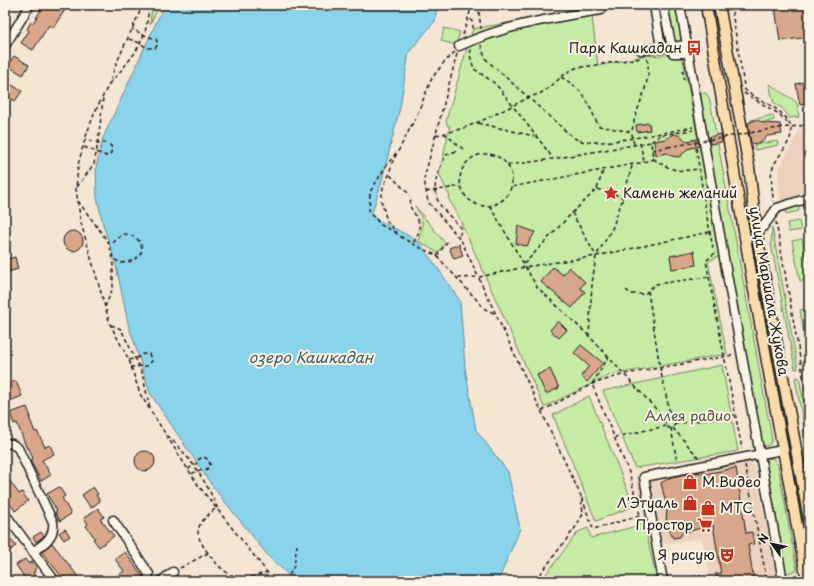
<svg xmlns="http://www.w3.org/2000/svg" width="814" height="586" viewBox="0 0 814 586" font-family="'Playpen Sans',sans-serif">
<style>
.built{fill:#ecd2bd}
.green{fill:#c5eba5;stroke:#708460}
.water{fill:#8ad4eb;stroke:#5e8a98}
.building{fill:#d8a78b;stroke:#1c1c1c}
.lines{fill:none;stroke-linecap:round;stroke-linejoin:round}
.minor-casing{stroke:#1c1c1c;stroke-width:11}
.major-casing{stroke:#1c1c1c;stroke-width:13}
.path{stroke:#1c1c1c;stroke-width:1.5;stroke-dasharray:4 3;stroke-linecap:butt}
.minor{stroke:#fcf5e5;stroke-width:8}
.major{stroke:#fcdcac;stroke-width:10}
.path-bridge{stroke:#1c1c1c;stroke-width:1.5;stroke-dasharray:4 3;stroke-linecap:butt}
.labels{text-anchor:middle;stroke-width:4;stroke-linejoin:round;paint-order:stroke}
.poi-label{font-size:14px;fill:#1c1c1c;stroke:#fcf5e5;text-anchor:end}
.street-label{font-size:14px;fill:#1c1c1c;stroke:#fcf5e5}
.park-label{font-size:14px;fill:#4f5a45;stroke:#fcf5e5}
.water-label{font-size:15px;font-style:italic;fill:#425c64;stroke:#fcf5e5}
</style>
<rect width="100%" height="100%" fill="#f5e5d3"/>
<filter id="ink" filterUnits="userSpaceOnUse"><feTurbulence type="fractalNoise" baseFrequency=".025" numOctaves="2"/><feDisplacementMap in="SourceGraphic" scale="8" xChannelSelector="R" yChannelSelector="G"/><feConvolveMatrix kernelMatrix="1 2 1 2 8 2 1 2 1" color-interpolation-filters="sRGB"/></filter>
<g filter="url(#ink)">
<!-- built -->
<g class="built">
<polygon points="809,127 809,241 800,199 783,202 780,200 778,170 800,129"/>
<polygon points="752,453 777,581 711,581 702,538 651,546 635,475"/>
</g>
<!-- green -->
<g class="green">
<polygon points="152,5 160,5 150,24"/>
<polygon points="666,5 676,5 683,48 677,51"/>
<polygon points="591,8 598,66 642,56 682,54 720,255 708,262 727,354 610,375 544,407 456,211 448,198 450,197 439,174 450,126 448,126 446,121 467,48 468,47 473,29"/>
<polygon points="444,28 460,32 456,45 441,41"/>
<polygon points="769,84 795,101 797,103 799,117 790,118 783,109 774,103"/>
<polygon points="698,93 706,93 710,100 772,439 770,444 767,446 762,445"/>
<polygon points="773,115 774,120 752,125 751,120"/>
<polygon points="777,141 778,145 755,150 754,145"/>
<path d="M415,206L445,243L438,253L418,241C424,225 424,220 415,206Z"/>
<polygon points="798,206 799,211 786,214 785,208"/>
<polygon points="799,221 801,230 789,232 787,223"/>
<polygon points="772,227 798,369 795,369 771,244"/>
<polygon points="802,239 809,272 809,280 800,281 792,241"/>
<polygon points="809,308 809,361 800,310"/>
<polygon points="722,365 738,451 635,468 603,391"/>
<polygon points="799,377 809,434 809,455 795,378"/>
<polygon points="589,396 634,506 596,521 553,415"/>
<polygon points="773,458 778,465 797,571 786,573 766,459"/>
<polygon points="644,524 657,581 541,581 578,532 588,528 591,538"/>
</g>
<!-- water -->
<polygon class="water" points="167,5 437,5 435,21 409,52 400,107 382,180 371,216 409,236 421,245 437,267 460,301 465,368 476,430 508,472 520,529 498,581 295,581 270,558 213,487 150,393 128,323 115,261 103,224 97,197 96,168 103,138 161,12"/>
<!-- building -->
<g class="building">
<polygon points="44,5 68,5 53,28 49,25 33,50 21,43 29,31 27,29 31,22 33,23"/>
<polygon points="786,5 809,5 809,37 780,41 775,7"/>
<polygon points="14,56 29,65 23,75 8,66"/>
<polygon points="5,81 22,91 15,101 5,95"/>
<polygon points="809,81 809,103 800,105 796,84"/>
<polygon points="755,120 759,121 764,123 780,124 782,134 767,136 762,142 758,144 751,143 748,123"/>
<polygon points="649,123 650,130 637,132 636,125"/>
<polygon points="674,134 681,136 686,141 698,139 699,146 687,149 685,152 679,157 672,156 667,153 656,155 654,141 666,139"/>
<polygon points="721,134 722,142 710,144 709,137"/>
<polygon points="518,226 535,232 527,246 516,244"/>
<circle cx="73" cy="241" r="10"/>
<polygon points="459,244 463,256 454,259 449,248"/>
<polygon points="694,251 696,265 672,269 670,256"/>
<polygon points="15,257 18,269 8,272 5,260"/>
<polygon points="553,267 563,275 569,267 585,282 580,288 585,292 572,308 541,282"/>
<polygon points="558,321 567,330 559,338 550,330"/>
<polygon points="581,345 603,363 587,382 581,376 589,366 574,353"/>
<polygon points="550,369 559,388 546,394 537,375"/>
<polygon points="16,381 22,396 10,401 5,390 5,385"/>
<polygon points="27,407 31,417 29,417 35,432 37,431 45,447 50,445 54,454 42,460 51,475 41,481 30,460 33,459 29,448 27,449 17,423 14,424 10,413"/>
<circle cx="145" cy="461" r="10"/>
<polygon points="736,468 746,533 752,532 754,544 748,545 754,581 720,581 715,574 721,574 713,525 682,533 680,537 673,538 666,524 667,508 661,483 671,477 696,472 704,474"/>
<polygon points="5,474 19,494 22,492 28,501 15,511 5,496"/>
<polygon points="59,487 65,496 62,498 71,514 60,521 55,512 57,511 47,494"/>
<polygon points="93,487 98,494 96,495 100,501 91,508 82,495"/>
<polygon points="98,508 104,517 100,519 114,536 99,547 93,539 95,538 86,526 88,524 84,518"/>
<polygon points="65,529 70,536 64,540 59,533"/>
<polygon points="41,532 44,536 36,542 33,537"/>
<polygon points="5,533 16,546 7,552 5,549"/>
<polygon points="52,543 73,570 81,581 65,581 42,552"/>
<polygon points="125,552 143,577 143,581 111,581 124,571 115,559"/>
<polygon points="25,559 29,564 32,562 37,568 34,570 35,572 33,573 38,581 27,581 16,565"/>
</g>
<g class="lines">
<!-- minor casing -->
<g class="minor-casing">
<g id="minor">
<polyline points="654,5 661,48"/>
<polyline points="663,5 673,53 688,53"/>
<polyline points="680,5 724,258 783,581"/>
<polyline points="5,46 30,5"/>
<path d="M459,46C505,25 552,18 601,10"/>
<polyline points="641,50 687,45"/>
<polyline points="757,235 777,208 799,201 809,199"/>
<path d="M5,443L12,444L18,448L53,522C55,538 44,543 33,552"/>
<polyline points="5,514 55,581"/>
<polyline points="113,520 149,574 148,581"/>
<polyline points="161,581 173,572"/>
<polyline points="663,581 644,477 782,450"/>
<polyline points="697,581 699,581"/>
</g>
</g>
<!-- major casing -->
<g class="major-casing">
<g id="major">
<polyline points="706,5 753,285 807,581"/>
<polyline points="719,5 749,167 757,235 809,520"/>
</g>
</g>
<!-- path -->
<g class="path">
<polyline points="143,5 116,64 109,84 94,114 85,139 78,165 76,189 81,223 110,324 129,360 140,394 198,485 267,572 272,581"/>
<polyline points="478,5 481,29"/>
<polyline points="731,5 744,86"/>
<polyline points="470,19 473,23 473,32"/>
<polyline points="463,35 472,5"/>
<polyline points="129,39 140,43 147,48 155,48 158,44 156,39 144,35 132,29"/>
<path d="M481,45L485,58L491,64L568,133C571,135 575,139 578,140C597,148 670,131 693,127"/>
<polyline points="471,49 470,55 474,69 493,82 499,88 550,154 551,159"/>
<polyline points="455,52 445,61 432,78 416,117 392,163 389,175 383,187 381,200 387,221 398,235 416,246 436,255 485,309 496,314"/>
<polyline points="457,54 424,179 428,202 461,240 581,496 583,514 575,528 535,581"/>
<polyline points="683,70 684,80"/>
<path d="M561,77C572,83 582,91 588,103C592,110 594,118 599,126L632,132"/>
<path d="M110,83C122,69 135,56 142,39C147,29 148,16 149,5"/>
<path d="M744,89C755,99 770,103 781,113C806,134 779,149 772,170C770,176 773,193 773,201"/>
<polyline points="744,93 779,114 789,124"/>
<polyline points="478,123 534,136"/>
<polyline points="778,128 809,125"/>
<polyline points="444,133 463,149"/>
<path d="M436,135C468,130 495,114 524,100C529,97 536,95 541,93C554,86 562,73 576,68L642,58"/>
<polyline points="695,141 706,212 713,248"/>
<polyline points="651,142 661,135 693,130"/>
<polyline points="640,143 644,162"/>
<path d="M634,144C633,140 632,136 632,132C635,106 653,85 647,58"/>
<polyline points="84,147 106,156 111,153 112,148 110,145 106,143 98,143 85,139"/>
<polyline points="652,150 668,147"/>
<path d="M456,151L446,155C439,170 430,187 439,203C444,212 455,220 461,229L459,238"/>
<polyline points="396,153 386,166 370,192 369,212 381,225 396,233"/>
<circle cx="486" cy="180" r="26"/>
<path d="M653,159C674,171 675,172 699,169"/>
<polyline points="508,165 546,160 651,142 653,159 644,162 511,187"/>
<polyline points="632,166 624,195 612,229 596,256 592,284 589,336 666,420"/>
<polyline points="390,175 410,195"/>
<polyline points="77,187 94,164 98,143 103,99"/>
<polyline points="597,189 606,192"/>
<circle cx="611" cy="193" r="4"/>
<polyline points="426,192 461,186"/>
<polyline points="614,194 623,198"/>
<path d="M411,200C404,211 431,218 413,243"/>
<path d="M78,201L109,243L114,242L123,234C138,234 150,249 135,259C131,262 126,262 122,263L113,259L109,243"/>
<polyline points="490,206 537,287 589,336"/>
<polyline points="572,213 596,256"/>
<polyline points="776,222 809,409"/>
<polyline points="715,253 706,261 742,449"/>
<polyline points="437,256 447,242"/>
<polyline points="524,264 572,213 597,189 603,171"/>
<polyline points="458,278 479,277 525,267 596,256 710,232"/>
<polyline points="626,290 631,294 645,294 655,284 709,277"/>
<polyline points="648,291 660,368 671,418"/>
<polyline points="105,307 113,288 113,259"/>
<polyline points="111,325 121,329 142,373 150,408"/>
<polyline points="609,356 592,384 630,475 640,516"/>
<polyline points="129,360 139,357 143,354 149,354 152,361 147,366 131,367"/>
<polyline points="542,411 592,384 625,374 734,355"/>
<circle cx="670" cy="423" r="5"/>
<polyline points="675,424 735,415"/>
<polyline points="671,428 677,462"/>
<polyline points="673,428 699,458"/>
<path d="M168,436C189,456 208,483 218,510"/>
<polyline points="615,437 666,426"/>
<polyline points="745,465 767,581"/>
<polyline points="188,469 196,464 199,459 204,457 209,460 210,465 206,470 200,470 191,474"/>
<polyline points="582,498 593,529 640,516"/>
<path d="M208,553C191,530 197,525 216,508"/>
<path d="M180,568L208,553C217,565 229,579 246,578C253,578 261,574 267,572"/>
<polyline points="286,581 294,566 297,545"/>
<polyline points="767,581 775,580"/>
</g>
<!-- minor -->
<use href="#minor" class="minor"/>
<!-- major -->
<use href="#major" class="major"/>
<!-- path-bridge -->
<polyline class="path-bridge" points="668,147 778,128"/>
</g>
</g>
<!-- icons -->
<defs>
<g id="bus-bare" transform="scale(1.2)"><path d="M-5-6H5V4H4V6H2V4H-2V6H-4V4H-5ZM-3.5-4V0h7V-4ZM-3.5 1.2v1.5H-2V1.2ZM2 1.2v1.5H3.5V1.2Z" fill="#c8321e" stroke="#fcf5e5" stroke-width="2.5" paint-order="stroke"/></g>
<g id="sight-bare" transform="scale(1.2)"><path d="M0-6L1.8-2.2L6-1.7L2.9 1.2L3.7 5.4L0 3.3L-3.7 5.4L-2.9 1.2L-6-1.7L-1.8-2.2Z" fill="#c8321e" stroke="#fcf5e5" stroke-width="2.5" paint-order="stroke"/></g>
<g id="shop-bare" transform="scale(1.2)"><path d="M-5-2.5h2.3a2.7 3.5 0 0 1 5.4 0H5L5.5 6h-11ZM-1.5-2.5h3a1.5 2.3 0 0 0-3 0Z" fill="#c8321e" stroke="#fcf5e5" stroke-width="2.5" paint-order="stroke"/></g>
<g id="supermarket-bare" transform="scale(1.2)"><path d="M-6-5.5h2.5l.6 2H6L4.5 2H-2.5L-4.4-4H-6ZM-1.5 3.2a1.3 1.3 0 1 0 .1 0ZM3 3.2a1.3 1.3 0 1 0 .1 0Z" fill="#c8321e" stroke="#fcf5e5" stroke-width="2.5" paint-order="stroke"/></g>
<g id="theatre-bare" transform="scale(1.2)"><path d="M-5-5.5Q0-4 5-5.5V0Q5 5 0 6Q-5 5-5 0ZM-3.3-2.5H-1v1.5H-3.3ZM1-2.5H3.3v1.5H1ZM-2.8 1Q0 5.5 2.8 1Z" fill="#c8321e" stroke="#fcf5e5" stroke-width="2.5" paint-order="stroke"/></g>
</defs>
<g fill-rule="evenodd">
<use href="#bus-bare" x="694" y="48"/>
<use href="#sight-bare" x="611" y="193"/>
<use href="#shop-bare" x="690" y="482"/>
<use href="#shop-bare" x="690" y="503"/>
<use href="#shop-bare" x="708" y="508"/>
<use href="#supermarket-bare" x="705" y="525"/>
<use href="#theatre-bare" x="727" y="555"/>
</g>
<g class="labels">
<!-- poi labels -->
<g class="poi-label">
<text x="682" y="53">Парк Кашкадан</text>
<text x="623" y="198" text-anchor="start">Камень желаний</text>
<text x="702" y="487" text-anchor="start">М.Видео</text>
<text x="678" y="508">Л'Этуаль</text>
<text x="720" y="513" text-anchor="start">МТС</text>
<text x="693" y="530">Простор</text>
<text x="715" y="560">Я рисую</text>
</g>
<!-- street labels -->
<g class="street-label">
<text transform="translate(769 291) rotate(80)" y="5">улица Маршала Жукова</text>
</g>
<!-- park labels -->
<g class="park-label">
<text x="688" y="421">Аллея радио</text>
</g>
<!-- water labels -->
<g class="water-label">
<text x="311" y="363">озеро Кашкадан</text>
</g>
</g>
<!-- margin -->
<rect width="814" height="586" fill="none" stroke="#fcf5e5" stroke-width="20"/>
<rect x="10" y="10" width="794" height="566" fill="none" stroke="#1c1c1c" stroke-width="1.5" filter="url(#ink)"/>
<!-- north arrow -->
<g transform="translate(772 544) rotate(303)" stroke="#fcf5e5" stroke-width="3" paint-order="stroke">
<path d="M0-3L7 15L0 10L-7 15Z" fill="#1c1c1c"/>
<text y="-6" font-size="11" font-weight="bold" text-anchor="middle" fill="#1c1c1c">N</text>
</g>
</svg>
